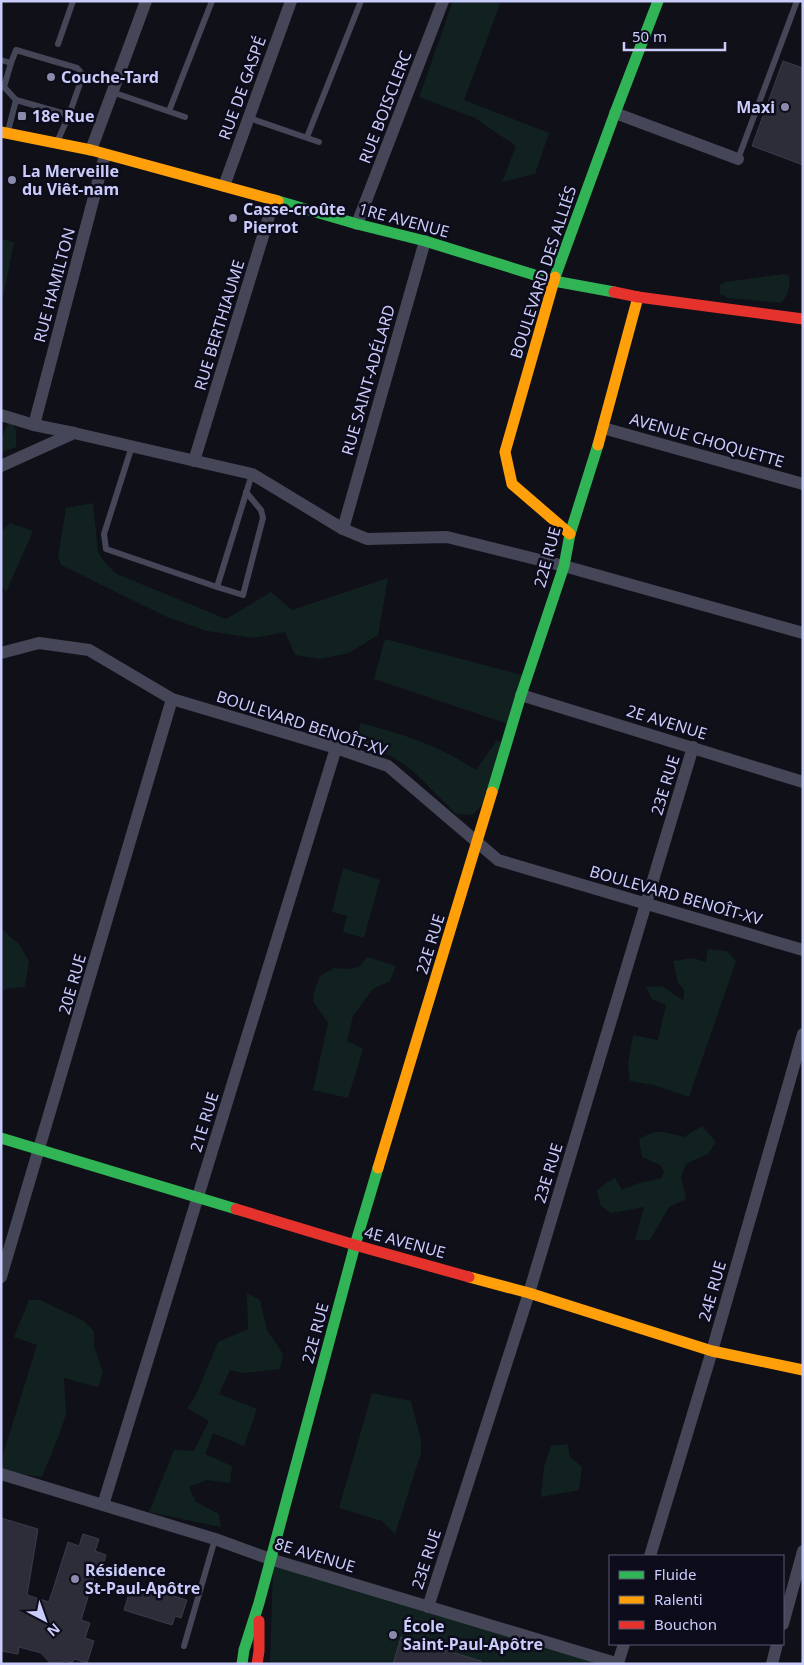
<svg xmlns="http://www.w3.org/2000/svg" width="804" height="1665" viewBox="0 0 804 1665" font-family="'Noto Sans',sans-serif">
<style>
.green{fill:#102120}
.building{fill:#2d2d3a;stroke:#3b3a4c}
.lines{fill:none;stroke-linecap:round;stroke-linejoin:round}
.lane{stroke:#454758;stroke-width:6}
.street{stroke:#454758;stroke-width:12}
.fast{stroke:#30b455;stroke-width:11}
.slow{stroke:#ff9f0a;stroke-width:11}
.jam{stroke:#e5322d;stroke-width:11}
.poi-dot{fill:#898aac;stroke:#0d0c1b;stroke-width:2}
.labels{text-anchor:middle;stroke-width:5;stroke-linejoin:round;paint-order:stroke}
.poi-label{font-size:16px;font-weight:bold;fill:#caccfb;stroke:#0d0c1b;text-anchor:start}
.street-label{font-size:16px;fill:#caccfb;stroke:#0d0c1b}
</style>
<rect width="100%" height="100%" fill="#101018"/>
<!-- green -->
<g class="green">
<polygon points="453,1 494,1 500,4 464,100 549,133 535,174 502,182 516,146 475,118 419,97"/>
<polygon points="1,239 14,242 1,308"/>
<path d="M784,274L789,276C791,286 788,295 781,303L729,298L720,294V285L725,282Z"/>
<polygon points="10,420 16,430 16,447 1,452 1,439"/>
<polygon points="93,503 98,552 106,564 117,574 226,619 271,592 292,610 388,578 378,635 349,653 320,659 295,655 285,632 254,638 207,631 167,617 61,565 58,557 66,508"/>
<polygon points="10,523 33,531 6,592 1,584 1,532"/>
<polygon points="385,639 522,675 508,724 374,679"/>
<path d="M361,723C402,734 441,746 476,770L497,740L505,746L483,804L472,815L456,814L413,771L393,757L353,740Z"/>
<polygon points="343,868 380,880 364,938 343,932 347,916 332,912"/>
<polygon points="1,929 19,944 29,961 25,987 6,989 1,992"/>
<polygon points="708,949 727,951 736,961 689,1097 654,1085 630,1081 628,1065 633,1035 658,1040 666,1005 652,999 646,987 662,986 684,1001 684,990 678,983 673,961 693,958 706,962"/>
<polygon points="367,957 396,966 390,981 373,989 353,1016 347,1041 363,1049 348,1098 313,1090 328,1023 313,1001 314,992 320,976 334,968 347,969 359,967"/>
<path d="M702,1126L716,1142L708,1154L686,1164L681,1177L686,1199L669,1207L650,1240H635L644,1207L611,1213L601,1206L597,1191L606,1183L615,1178L622,1190L639,1183L662,1178L664,1171L660,1165L642,1157L639,1139C659,1128 664,1132 684,1137Z"/>
<polygon points="247,1293 260,1300 267,1330 283,1354 280,1369 244,1373 230,1370 219,1394 257,1409 244,1446 213,1433 205,1454 232,1466 230,1483 207,1480 189,1487 196,1502 219,1514 221,1527 149,1512 174,1450 194,1451 209,1421 187,1408 195,1397 218,1342 248,1329"/>
<polygon points="29,1300 40,1300 84,1321 94,1331 94,1346 103,1373 98,1387 64,1378 66,1414 59,1435 42,1477 1,1471 1,1461 37,1345 14,1337"/>
<polygon points="372,1393 411,1401 421,1440 421,1453 395,1534 382,1521 339,1508"/>
<polygon points="568,1444 570,1457 582,1467 579,1490 541,1497 544,1467 551,1446"/>
<polygon points="270,1559 601,1664 270,1664 273,1567"/>
</g>
<!-- building -->
<g class="building">
<polygon points="783,61 803,68 803,165 752,146"/>
<polygon points="1,1518 38,1529 27,1595 49,1602 68,1542 79,1546 83,1534 99,1539 95,1551 106,1555 103,1565 98,1564 81,1620 90,1623 85,1638 94,1641 87,1663 74,1659 72,1663 67,1661 51,1664 41,1653 19,1647 18,1654 1,1651"/>
<polygon points="132,1584 187,1600 181,1618 175,1616 172,1625 124,1610"/>
<polygon points="401,1637 481,1661 481,1664 393,1664"/>
</g>
<g class="lines">
<!-- lane -->
<g class="lane">
<polyline points="58,44 73,1"/>
<polyline points="1,60 11,63 4,87 16,100"/>
<polyline points="11,63 16,50 77,68 83,75 115,84"/>
<polyline points="112,92 185,117"/>
<polyline points="169,111 212,1"/>
<polyline points="69,115 83,75"/>
<polyline points="249,118 319,142"/>
<polyline points="8,131 16,100 69,115 57,142"/>
<polyline points="307,137 361,1"/>
<polyline points="738,159 797,1"/>
<polyline points="132,446 104,534 106,549 217,587 252,474"/>
<polyline points="217,587 243,595 263,518 261,510 246,492"/>
<polyline points="184,1646 215,1539"/>
</g>
<!-- street -->
<g class="street">
<polyline points="615,113 738,159"/>
<polyline points="91,150 146,1"/>
<polyline points="224,186 291,1"/>
<polyline points="357,224 443,1"/>
<polyline points="1,415 34,425 74,433"/>
<polyline points="34,425 105,155"/>
<polyline points="603,428 803,484"/>
<polyline points="194,461 274,200"/>
<polyline points="1,466 74,433 252,474 343,529 367,539 447,537 564,566 803,633"/>
<polyline points="343,529 425,241"/>
<polyline points="1,653 39,643 89,650 172,699 336,748 388,766 498,860 803,950"/>
<polyline points="521,695 803,782"/>
<polyline points="1,1277 172,699"/>
<polyline points="1,1474 215,1539 270,1559 619,1664"/>
<polyline points="103,1505 336,748"/>
<polyline points="650,1556 712,1351 803,1034"/>
<polyline points="428,1607 529,1293 693,747"/>
<polyline points="783,1624 803,1551"/>
<polyline points="618,1663 624,1644"/>
<polyline points="772,1664 777,1644"/>
</g>
<!-- fast -->
<g class="fast">
<polyline points="278,201 357,224 425,241 554,281 614,292"/>
<polyline points="555,277 615,113 658,1"/>
<polyline points="492,792 521,695 564,566 570,534 598,445"/>
<polyline points="1,1138 236,1209"/>
<polyline points="242,1664 244,1650 259,1603 355,1245 378,1168"/>
</g>
<!-- slow -->
<g class="slow">
<polyline points="1,132 91,150 278,201"/>
<polyline points="555,277 505,452 512,484 570,534"/>
<polyline points="598,445 638,297"/>
<polyline points="378,1168 492,792"/>
<polyline points="469,1277 529,1293 712,1351 803,1370"/>
</g>
<!-- jam -->
<g class="jam">
<polyline points="614,292 638,297 803,319"/>
<polyline points="236,1209 355,1245 469,1277"/>
<polyline points="257,1664 259,1651 259,1621"/>
</g>
</g>
<!-- markers -->
<g class="poi-dot">
<circle cx="51" cy="77" r="5"/>
<circle cx="785" cy="107" r="5"/>
<rect x="17" y="111" width="10" height="10" rx="2.5"/>
<circle cx="12" cy="180" r="5"/>
<circle cx="233" cy="218" r="5"/>
<circle cx="75" cy="1579" r="5"/>
<circle cx="393" cy="1635" r="5"/>
</g>
<g class="labels">
<!-- poi labels -->
<g class="poi-label">
<text x="61" y="83">Couche-Tard</text>
<text x="775" y="113" text-anchor="end">Maxi</text>
<text x="32" y="122">18e Rue</text>
<text x="22" y="177">La Merveille<tspan x="22" dy="18">du Viêt-nam</tspan></text>
<text x="243" y="215">Casse-croûte<tspan x="243" dy="18">Pierrot</tspan></text>
<text x="85" y="1576">Résidence<tspan x="85" dy="18">St-Paul-Apôtre</tspan></text>
<text x="403" y="1632">École<tspan x="403" dy="18">Saint-Paul-Apôtre</tspan></text>
</g>
<!-- street labels -->
<g class="street-label">
<text transform="translate(242 88) rotate(-70)" y="6">RUE DE GASPÉ</text>
<text transform="translate(385 107) rotate(-69)" y="6">RUE BOISCLERC</text>
<text transform="translate(404 220) rotate(15)" y="6">1RE AVENUE</text>
<text transform="translate(543 272) rotate(-72)" y="6">BOULEVARD DES ALLIÉS</text>
<text transform="translate(54 285) rotate(-75)" y="6">RUE HAMILTON</text>
<text transform="translate(219 325) rotate(-73)" y="6">RUE BERTHIAUME</text>
<text transform="translate(368 380) rotate(-74)" y="6">RUE SAINT-ADÉLARD</text>
<text transform="translate(707 440) rotate(16)" y="6">AVENUE CHOQUETTE</text>
<text transform="translate(547 557) rotate(-75)" y="6">22E RUE</text>
<text transform="translate(667 722) rotate(17)" y="6">2E AVENUE</text>
<text transform="translate(302 723) rotate(18)" y="6">BOULEVARD BENOÎT-XV</text>
<text transform="translate(665 785) rotate(-73)" y="6">23E RUE</text>
<text transform="translate(676 895) rotate(16)" y="6">BOULEVARD BENOÎT-XV</text>
<text transform="translate(430 944) rotate(-73)" y="6">22E RUE</text>
<text transform="translate(72 984) rotate(-74)" y="6">20E RUE</text>
<text transform="translate(204 1122) rotate(-73)" y="6">21E RUE</text>
<text transform="translate(548 1173) rotate(-73)" y="6">23E RUE</text>
<text transform="translate(405 1242) rotate(15)" y="6">4E AVENUE</text>
<text transform="translate(712 1291) rotate(-74)" y="6">24E RUE</text>
<text transform="translate(315 1333) rotate(-75)" y="6">22E RUE</text>
<text transform="translate(315 1555) rotate(17)" y="6">8E AVENUE</text>
<text transform="translate(426 1559) rotate(-72)" y="6">23E RUE</text>
</g>
</g>
<!-- border -->
<rect width="804" height="1665" fill="none" stroke="#caccfb" stroke-width="5"/>
<!-- legend -->
<rect x="609" y="1555" width="175" height="90" fill="#0d0c1b" stroke="#595975"/>
<rect x="619" y="1571" width="25" height="8" fill="#30b455" stroke="#595975"/>
<text x="654" y="1580" font-size="15" fill="#caccfb">Fluide</text>
<rect x="619" y="1596" width="25" height="8" fill="#ff9f0a" stroke="#595975"/>
<text x="654" y="1605" font-size="15" fill="#caccfb">Ralenti</text>
<rect x="619" y="1621" width="25" height="8" fill="#e5322d" stroke="#595975"/>
<text x="654" y="1630" font-size="15" fill="#caccfb">Bouchon</text>
<!-- north arrow -->
<g transform="translate(45 1620) rotate(139)" stroke="#0d0c1b" stroke-width="4" paint-order="stroke">
<path d="M0-4L9 19L0 12L-9 19Z" fill="#caccfb"/>
<text y="-8" font-size="14" font-weight="bold" text-anchor="middle" fill="#caccfb">N</text>
</g>
<!-- scale -->
<path d="M624 42v8h101v-8" fill="none" stroke="#caccfb" stroke-width="2.5"/>
<text x="632" y="42" font-size="15" fill="#caccfb" stroke="#0d0c1b" stroke-width="4" paint-order="stroke">50 m</text>
</svg>
